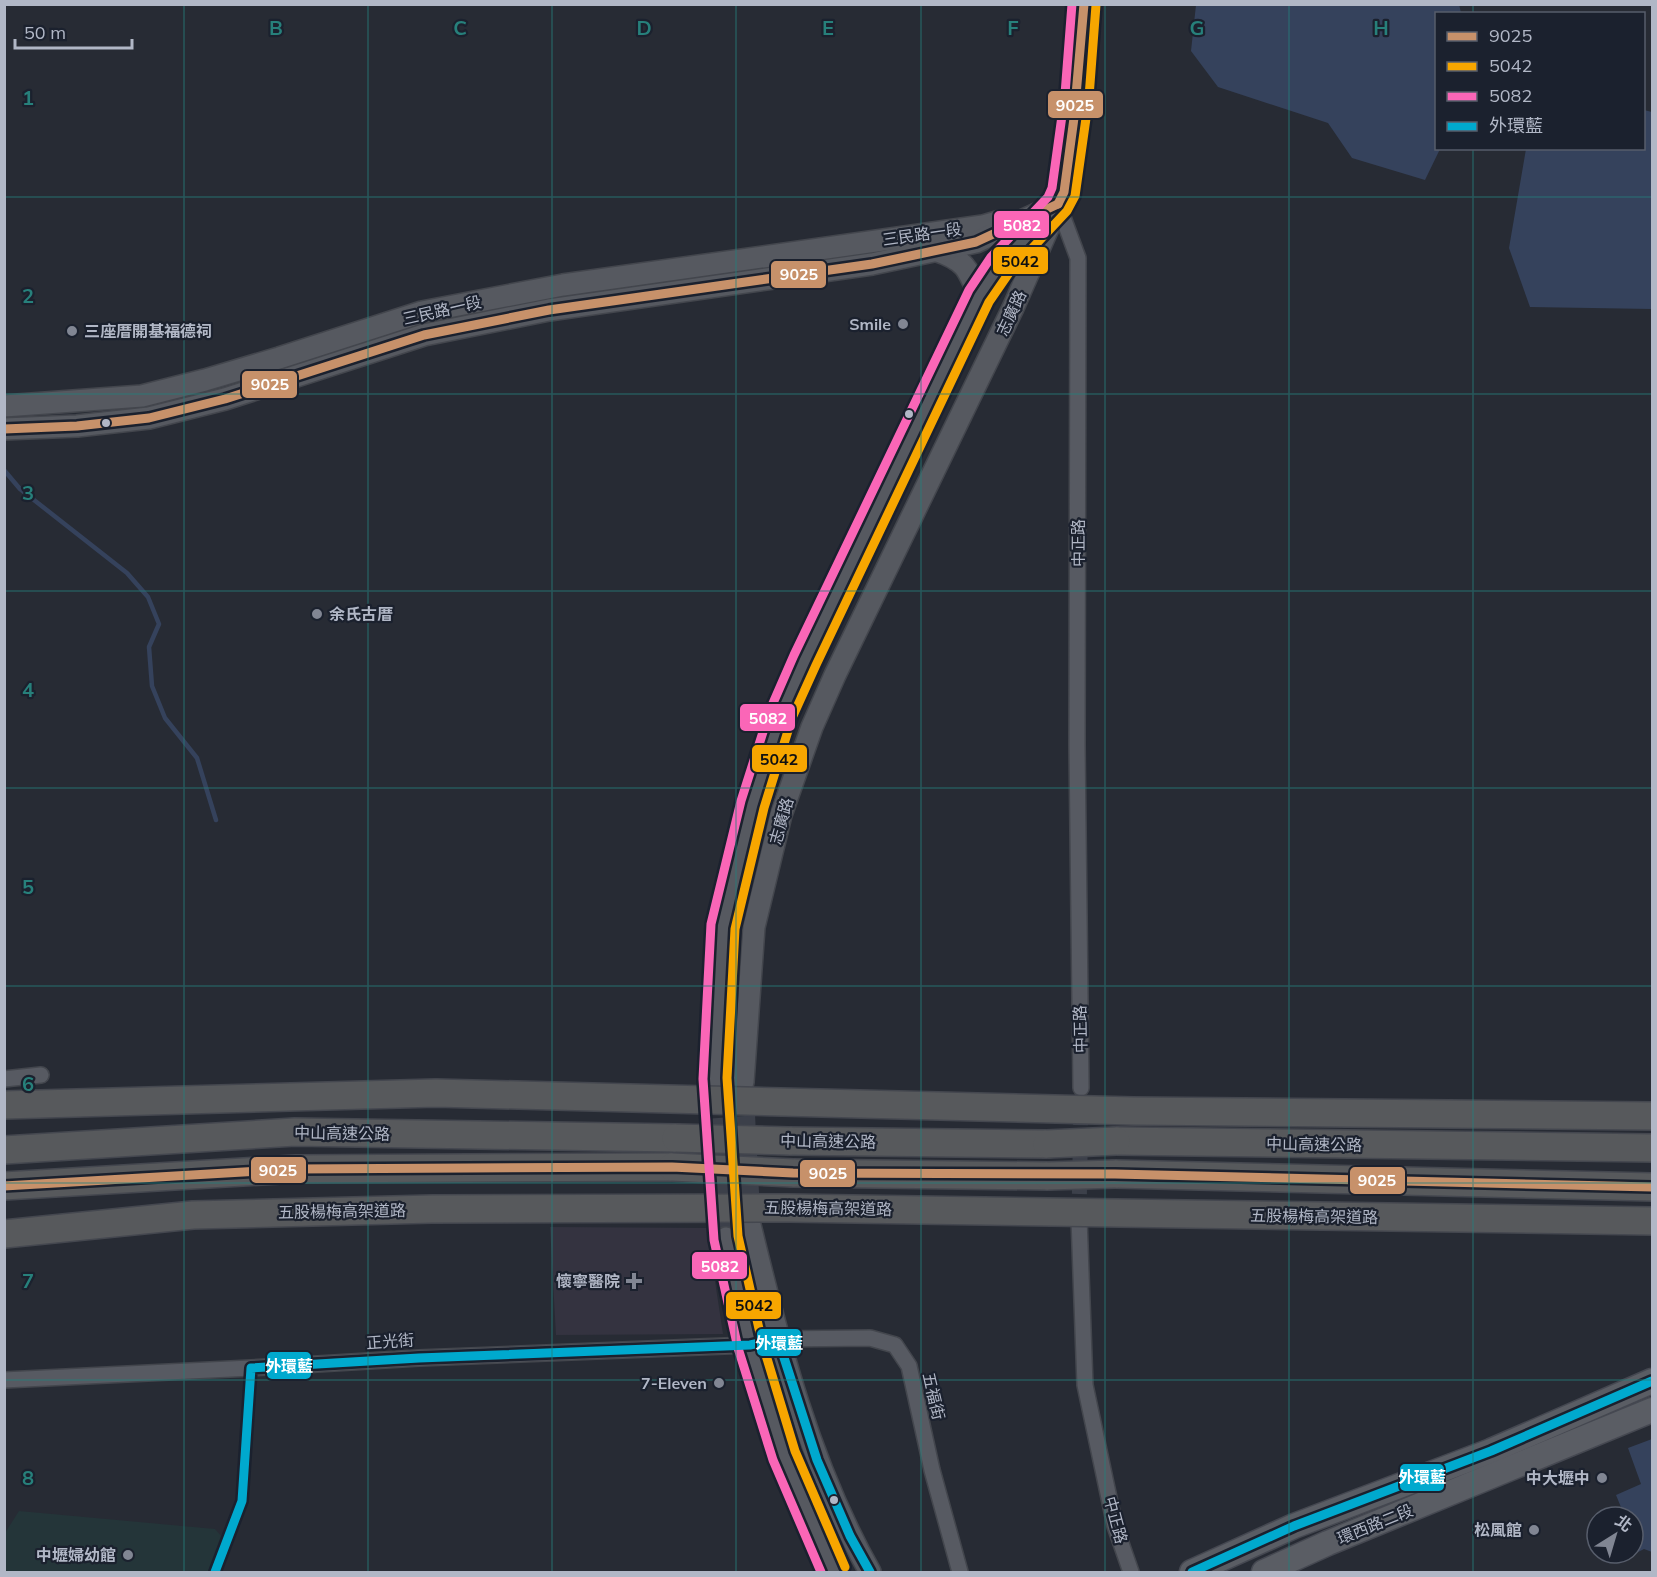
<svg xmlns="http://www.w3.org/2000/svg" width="1657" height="1577" viewBox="0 0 1657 1577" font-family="Mulish,'Noto Sans TC',sans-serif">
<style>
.medical{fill:#343340}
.green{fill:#243539}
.water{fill:#35425c}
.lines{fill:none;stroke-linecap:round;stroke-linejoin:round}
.stream{stroke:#35425c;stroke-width:4.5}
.street-tunnel{stroke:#3c404a;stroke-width:15;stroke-dasharray:15 8;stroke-linecap:butt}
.secondary-tunnel{stroke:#3c404a;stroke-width:21;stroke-dasharray:21 10;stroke-linecap:butt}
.street-casing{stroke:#43464d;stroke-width:18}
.secondary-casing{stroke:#43464d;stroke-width:24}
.primary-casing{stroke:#454851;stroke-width:27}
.highway-casing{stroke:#44474f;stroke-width:30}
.street{stroke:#575a62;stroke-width:15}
.secondary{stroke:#565960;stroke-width:21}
.primary{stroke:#5a5d64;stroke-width:24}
.highway{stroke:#57595c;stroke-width:27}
.highway-bridge-casing{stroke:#44474f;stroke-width:30;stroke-linecap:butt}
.highway-bridge{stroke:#57595c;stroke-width:27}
.bus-1-casing{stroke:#1b212e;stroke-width:14}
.bus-2-casing{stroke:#1b212e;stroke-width:14}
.bus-3-casing{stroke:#1b212e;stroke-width:14}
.bus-4-casing{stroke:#1b212e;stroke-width:14}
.bus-1{stroke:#c7916a;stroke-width:9}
.bus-2{stroke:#f7a600;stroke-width:9}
.bus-3{stroke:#fa66b7;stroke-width:9}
.bus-4{stroke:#00a9ce;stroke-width:9}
.grid{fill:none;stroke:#27807b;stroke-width:1.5;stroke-opacity:0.55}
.poi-dot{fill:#818693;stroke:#1b212e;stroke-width:2}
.bus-dot{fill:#b1b7c6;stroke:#1b212e;stroke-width:2}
.labels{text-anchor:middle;stroke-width:4.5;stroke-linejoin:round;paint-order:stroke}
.street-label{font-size:16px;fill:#b1b7c6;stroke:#1b212e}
.poi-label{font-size:16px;font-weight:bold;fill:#b1b7c6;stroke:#1b212e;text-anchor:end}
.grid-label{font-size:20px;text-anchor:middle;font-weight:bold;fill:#27807b;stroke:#1b212e;stroke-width:4.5;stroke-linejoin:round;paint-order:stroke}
.line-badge{stroke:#1b212e;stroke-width:2}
.badge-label{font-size:16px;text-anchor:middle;font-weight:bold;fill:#fff}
.pale-badge-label{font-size:16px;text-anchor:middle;font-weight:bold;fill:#111}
</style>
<rect width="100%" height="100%" fill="#272b34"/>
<!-- medical -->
<polygon class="medical" points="550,1227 707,1228 723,1334 556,1335"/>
<!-- green -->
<polygon class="green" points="19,1511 215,1529 221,1536 208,1572 5,1572 5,1533"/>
<!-- water -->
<g class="water">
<polygon points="1459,4 1461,13 1436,14 1436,148 1440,149 1425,180 1352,158 1328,123 1218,87 1191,51 1196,5"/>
<polygon points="1644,110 1652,112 1652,309 1530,307 1509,248 1526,149 1644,148"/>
<polygon points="1652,1439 1652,1552 1644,1549 1638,1552 1633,1540 1633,1517 1625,1517 1616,1495 1641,1484 1628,1448"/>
</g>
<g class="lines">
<!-- stream -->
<polyline class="stream" points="4,470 20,489 127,573 148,597 159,624 149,647 152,686 165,718 197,758 216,820"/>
<!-- street-tunnel -->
<polyline class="street-tunnel" points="1079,1217 1081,1103"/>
<!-- secondary-tunnel -->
<g class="secondary-tunnel">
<polyline points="743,1085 750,1222"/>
<polyline points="716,1087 726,1238"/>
</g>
<!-- street casing -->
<g class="street-casing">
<g id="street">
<polyline points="1058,204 1078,258 1077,745 1081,1088"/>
<polyline points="4,1079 41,1075"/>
<polyline points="1079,1218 1085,1385 1115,1526 1131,1572"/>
<polyline points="4,1380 251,1368 419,1358 750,1345 778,1339 870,1338 895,1345 909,1366 932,1470 960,1572"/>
</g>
</g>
<!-- secondary casing -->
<g class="secondary-casing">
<g id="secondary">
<path d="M935,250C965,260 968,268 979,296"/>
<polyline points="4,406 142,396 205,380 279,358 422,312 563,285 983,226 1000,221"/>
<polyline points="4,429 77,426 149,418 225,399 424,335 549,310 872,264 976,242 1058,204"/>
<polyline points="715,1078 723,927 752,805 781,714 979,296 1000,265 1048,215"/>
<polyline points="743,1082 754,927 781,815 812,727 835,675 1013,308 1064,192 1077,95 1084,4"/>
<path d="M750,1225C779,1345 809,1464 870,1572"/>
<polyline points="726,1238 750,1345 784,1455 834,1572"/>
</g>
</g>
<!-- primary casing -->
<g class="primary-casing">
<g id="primary">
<polyline points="1192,1572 1294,1526 1491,1451 1652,1381"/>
<polyline points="1264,1572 1328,1543 1652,1410"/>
</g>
</g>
<!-- highway casing -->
<g class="highway-casing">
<g id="highway">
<polyline points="789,1141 1047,1144"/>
<polyline points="1116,1141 1652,1148"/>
<polyline points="4,1150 295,1132 676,1138"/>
<polyline points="793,1173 1048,1176"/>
<polyline points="1115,1174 1652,1187"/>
<polyline points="4,1186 296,1169 672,1167"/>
</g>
</g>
<!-- street -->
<use href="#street" class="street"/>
<!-- secondary -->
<use href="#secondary" class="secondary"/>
<!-- primary -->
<use href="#primary" class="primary"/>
<!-- highway -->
<use href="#highway" class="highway"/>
<!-- highway-bridge casing -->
<g class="highway-bridge-casing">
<g id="highway-bridge">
<polyline points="4,1105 436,1093 1134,1111 1652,1116"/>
<polyline points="676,1138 789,1141"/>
<polyline points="1047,1144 1116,1141"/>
<polyline points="672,1167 793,1173"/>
<polyline points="1048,1176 1115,1174"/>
<polyline points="4,1234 193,1215 432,1209 788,1208 1652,1221"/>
</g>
</g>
<!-- highway-bridge -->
<use href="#highway-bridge" class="highway-bridge"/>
<!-- bus-1 casing -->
<g class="bus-1-casing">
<g id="bus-1">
<polyline points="1058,204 1064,192 1074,118 1084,4"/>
<polyline points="4,429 77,426 149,418 225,399 424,335 549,310 872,264 976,242 1058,204"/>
<polyline points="4,1186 296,1169 672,1167 793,1173 1115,1174 1652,1187"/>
</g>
</g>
<!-- bus-2 casing -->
<g class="bus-2-casing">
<polyline id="bus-2" points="845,1567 795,1451 762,1342 738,1236 727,1078 735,929 764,808 792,718 816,665 989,302 1009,273 1067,211 1075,196 1089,97 1096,5"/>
</g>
<!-- bus-3 casing -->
<g class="bus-3-casing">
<polyline id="bus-3" points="821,1572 773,1460 738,1348 714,1240 703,1079 711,924 741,801 770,710 794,655 969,290 991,257 1048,197 1052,188 1065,94 1072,4"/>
</g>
<!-- bus-4 casing -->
<g class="bus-4-casing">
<g id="bus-4">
<polyline points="215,1572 242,1501 251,1368 419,1358 750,1345 778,1339 817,1460 850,1536 870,1572"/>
<polyline points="1192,1572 1294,1526 1491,1451 1652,1381"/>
</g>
</g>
<!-- bus-1 -->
<use href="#bus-1" class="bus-1"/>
<!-- bus-2 -->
<use href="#bus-2" class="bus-2"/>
<!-- bus-3 -->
<use href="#bus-3" class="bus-3"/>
<!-- bus-4 -->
<use href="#bus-4" class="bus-4"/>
</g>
<!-- grid -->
<path class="grid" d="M184,4V1572M368,4V1572M552,4V1572M736,4V1572M921,4V1572M1105,4V1572M1289,4V1572M1473,4V14M1473,148V1572M4,197H1652M4,394H1652M4,591H1652M4,788H1652M4,986H1652M4,1183H1652M4,1380H1652"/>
<!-- markers -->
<g class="poi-dot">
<circle cx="903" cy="324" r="6"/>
<circle cx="72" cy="331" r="6"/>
<circle cx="317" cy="614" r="6"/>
<path d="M631 1272h6v6h6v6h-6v6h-6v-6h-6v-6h6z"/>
<circle cx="719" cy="1383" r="6"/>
<circle cx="1602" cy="1478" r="6"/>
<circle cx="1534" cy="1530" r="6"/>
<circle cx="128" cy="1555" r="6"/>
</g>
<g class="bus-dot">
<circle cx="909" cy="414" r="5"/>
<circle cx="106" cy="423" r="5"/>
<circle cx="834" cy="1500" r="5"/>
</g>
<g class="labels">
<!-- street labels -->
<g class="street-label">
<text transform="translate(922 234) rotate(-8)" y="6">三民路一段</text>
<text transform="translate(442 310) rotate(-13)" y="6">三民路一段</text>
<text transform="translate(1011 313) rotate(-65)" y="6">志廣路</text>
<text transform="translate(1078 543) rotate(-90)" y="6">中正路</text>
<text transform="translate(781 821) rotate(-74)" y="6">志廣路</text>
<text transform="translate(1080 1029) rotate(-91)" y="6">中正路</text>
<text transform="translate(342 1133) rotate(1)" y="6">中山高速公路</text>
<text transform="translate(828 1141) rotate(1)" y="6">中山高速公路</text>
<text transform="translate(1314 1144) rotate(1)" y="6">中山高速公路</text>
<text transform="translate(828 1208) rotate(1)" y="6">五股楊梅高架道路</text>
<text transform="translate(342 1211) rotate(-1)" y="6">五股楊梅高架道路</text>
<text transform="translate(1314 1216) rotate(1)" y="6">五股楊梅高架道路</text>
<text transform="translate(390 1341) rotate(-4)" y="6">正光街</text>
<text transform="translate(934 1396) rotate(77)" y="6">五福街</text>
<text transform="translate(1116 1520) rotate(75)" y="6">中正路</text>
<text transform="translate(1375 1524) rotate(-22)" y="6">環西路二段</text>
</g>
<!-- poi labels -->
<g class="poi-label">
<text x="891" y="330">Smile</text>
<text x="84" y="337" text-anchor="start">三座厝開基福德祠</text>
<text x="329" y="620" text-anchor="start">余氏古厝</text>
<text x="620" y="1287">懷寧醫院</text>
<text x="707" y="1389">7-Eleven</text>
<text x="1590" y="1484">中大壢中</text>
<text x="1522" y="1536">松風館</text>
<text x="116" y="1561">中壢婦幼館</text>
</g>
</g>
<g class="grid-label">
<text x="276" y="35">B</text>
<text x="460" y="35">C</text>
<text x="644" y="35">D</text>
<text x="828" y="35">E</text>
<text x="1013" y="35">F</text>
<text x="1197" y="35">G</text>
<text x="1381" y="35">H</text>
<text x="28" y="105">1</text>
<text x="28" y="303">2</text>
<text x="28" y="500">3</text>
<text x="28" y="697">4</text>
<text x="28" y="894">5</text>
<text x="28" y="1091">6</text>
<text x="28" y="1288">7</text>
<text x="28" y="1485">8</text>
</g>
<g class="line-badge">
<rect x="1047" y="90" width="57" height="29" rx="6" fill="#c7916a"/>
<rect x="993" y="210" width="57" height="29" rx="6" fill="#fa66b7"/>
<rect x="992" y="246" width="57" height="29" rx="6" fill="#f7a600"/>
<rect x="770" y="260" width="57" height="29" rx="6" fill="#c7916a"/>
<rect x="241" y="370" width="57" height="29" rx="6" fill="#c7916a"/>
<rect x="739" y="703" width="57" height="29" rx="6" fill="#fa66b7"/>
<rect x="751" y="744" width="57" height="29" rx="6" fill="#f7a600"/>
<rect x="250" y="1156" width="57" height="28" rx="6" fill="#c7916a"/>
<rect x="799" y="1159" width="57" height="29" rx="6" fill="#c7916a"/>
<rect x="1349" y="1166" width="57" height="29" rx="6" fill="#c7916a"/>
<rect x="691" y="1251" width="57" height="29" rx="6" fill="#fa66b7"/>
<rect x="725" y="1291" width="57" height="29" rx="6" fill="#f7a600"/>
<rect x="756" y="1328" width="46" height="29" rx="6" fill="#00a9ce"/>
<rect x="266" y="1351" width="46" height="29" rx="6" fill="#00a9ce"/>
<rect x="1399" y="1463" width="46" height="29" rx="6" fill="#00a9ce"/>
</g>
<g class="badge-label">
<text x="1075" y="111">9025</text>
<text x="1022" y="231">5082</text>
<text x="799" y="280">9025</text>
<text x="270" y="390">9025</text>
<text x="768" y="724">5082</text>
<text x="278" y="1176">9025</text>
<text x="828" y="1179">9025</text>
<text x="1377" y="1186">9025</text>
<text x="720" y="1272">5082</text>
<text x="779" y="1349">外環藍</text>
<text x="289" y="1372">外環藍</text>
<text x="1422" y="1483">外環藍</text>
</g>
<g class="pale-badge-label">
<text x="1020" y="267">5042</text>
<text x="779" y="765">5042</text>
<text x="754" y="1311">5042</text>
</g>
<!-- border -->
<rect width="1657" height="1577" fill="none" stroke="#b1b7c6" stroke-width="12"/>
<!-- legend -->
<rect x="1435" y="12" width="210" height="138" fill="#1b212e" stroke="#575d6b" stroke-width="1.5"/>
<rect x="1447" y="32" width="30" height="9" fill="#c7916a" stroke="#575d6b" stroke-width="1.5"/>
<text x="1489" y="42" font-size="18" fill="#b1b7c6">9025</text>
<rect x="1447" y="62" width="30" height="9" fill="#f7a600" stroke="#575d6b" stroke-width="1.5"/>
<text x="1489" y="72" font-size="18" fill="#b1b7c6">5042</text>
<rect x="1447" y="92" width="30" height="9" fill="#fa66b7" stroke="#575d6b" stroke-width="1.5"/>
<text x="1489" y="102" font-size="18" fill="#b1b7c6">5082</text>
<rect x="1447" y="122" width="30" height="9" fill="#00a9ce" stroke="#575d6b" stroke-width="1.5"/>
<text x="1489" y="132" font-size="18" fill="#b1b7c6">外環藍</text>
<!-- north arrow -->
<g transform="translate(1615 1535) rotate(37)"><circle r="28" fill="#1b212e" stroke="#575d6b" stroke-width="1.5"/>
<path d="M0-4.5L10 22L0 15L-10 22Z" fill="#818693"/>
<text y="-9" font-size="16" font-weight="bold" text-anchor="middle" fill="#b1b7c6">北</text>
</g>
<!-- scale -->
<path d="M15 39v9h117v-9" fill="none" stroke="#b1b7c6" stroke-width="3"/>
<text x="24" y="39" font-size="18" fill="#b1b7c6" stroke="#1b212e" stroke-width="4.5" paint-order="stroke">50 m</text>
</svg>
